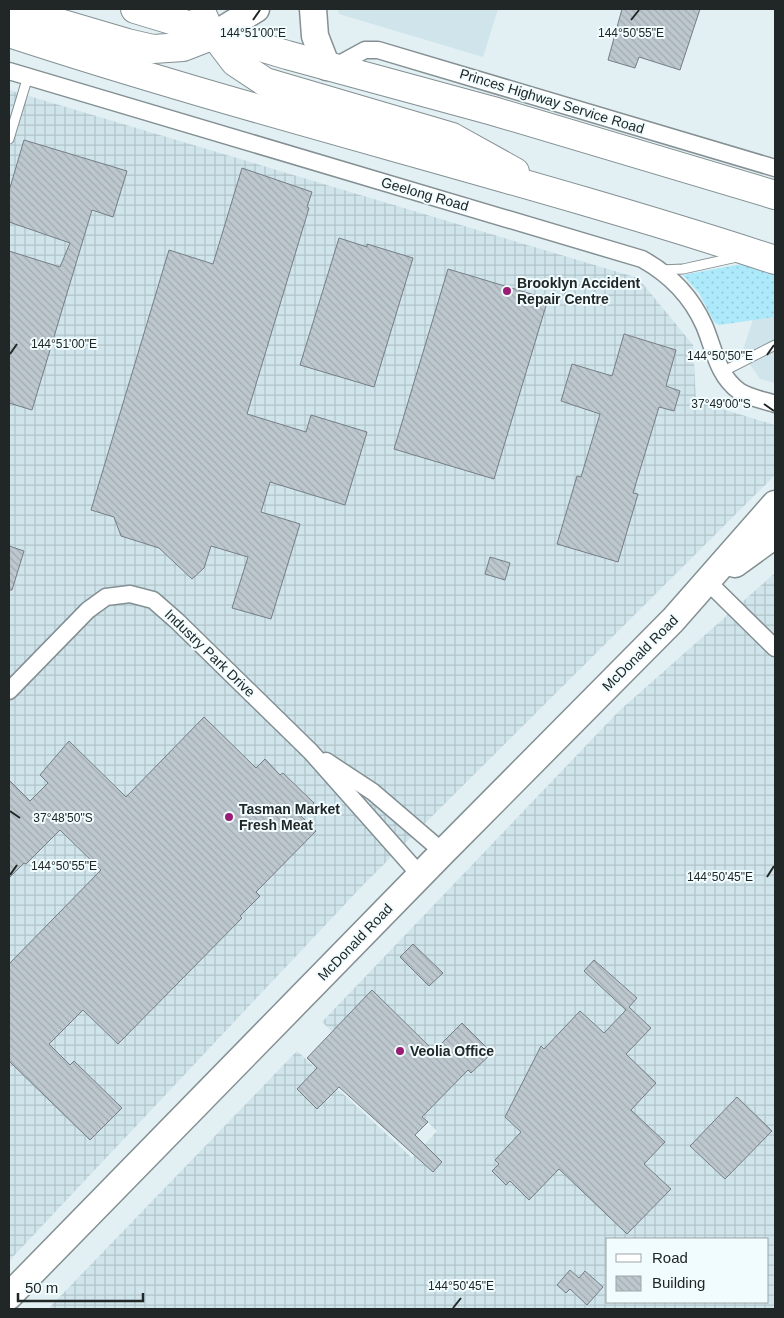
<svg xmlns="http://www.w3.org/2000/svg" width="784" height="1318" viewBox="0 0 784 1318" font-family="Arial,sans-serif">
<style>
.built{fill:#cfe5eb}
.industrial{fill:url(#industrial-grid);fill-rule:evenodd}
.grass{fill:url(#grass-dots)}
.building{fill:url(#building-back-hatch);stroke:#767e85}
.lines{fill:none;stroke-linecap:round;stroke-linejoin:round}
.service-casing{stroke:#849093;stroke-width:11}
.minor-casing{stroke:#849093;stroke-width:19}
.secondary-casing{stroke:#849093;stroke-width:26}
.primary-casing{stroke:#849093;stroke-width:29}
.trunk-casing{stroke:#849093;stroke-width:30}
.service{stroke:#fff;stroke-width:9}
.minor{stroke:#fff;stroke-width:16}
.secondary{stroke:#fff;stroke-width:24}
.primary{stroke:#fff;stroke-width:26}
.trunk{stroke:#fff;stroke-width:28}
.ticks{fill:none;stroke:#212627;stroke-width:2}
.poi-dot{fill:#991d75;stroke:#f1fcff;stroke-width:2}
.labels{text-anchor:middle;stroke-width:4;stroke-linejoin:round;paint-order:stroke}
.street-label{font-size:14px;fill:#212627;stroke:#f1fcff}
.poi-label{font-size:14px;font-weight:bold;fill:#212627;stroke:#f1fcff;text-anchor:start}
.ticks-label{font-size:12px;text-anchor:middle;fill:#212627;stroke:#f1fcff;stroke-width:4;stroke-linejoin:round;paint-order:stroke}
</style>
<defs>
<pattern id="industrial-grid" width="8" height="8" patternUnits="userSpaceOnUse" patternTransform="scale(1.25)"><rect width="8" height="8" fill="#cfe5eb"/><path d="M0 4h8M4 0v8" fill="none" stroke="#b1c4ca"/></pattern>
<pattern id="grass-dots" width="8" height="8" patternUnits="userSpaceOnUse" patternTransform="scale(1.25)"><rect width="8" height="8" fill="#aceafb"/><path d="M2 2h.1M6 6h.1" fill="none" stroke="#94c9d7" stroke-width="1.8" stroke-linecap="round"/></pattern>
<pattern id="building-back-hatch" width="6" height="6" patternUnits="userSpaceOnUse" patternTransform="scale(1.25)"><rect width="6" height="6" fill="#bdc7ce"/><path d="M-1 5l2 2M0 0l6 6M5-1l2 2" fill="none" stroke="#a2abb1"/></pattern>
</defs>
<rect width="100%" height="100%" fill="#e2eff3"/>
<!-- built -->
<g class="built">
<polygon points="338,9 498,9 483,57 339,14"/>
<polygon points="760,298 775,303 775,383 760,379 742,353"/>
</g>
<!-- industrial -->
<g class="industrial">
<polygon points="9,90 638,278 693,345 696,401 775,425 775,475 363,885 9,1261"/>
<path d="M775,573V1309H48L297,1051L412,1158L437,1131L322,1022L619,711ZM608,1239H768V1302H608Z"/>
</g>
<!-- grass -->
<polygon class="grass" points="742,264 775,275 775,317 719,325 714,322 699,293 683,275"/>
<!-- building -->
<g class="building">
<polygon points="622,9 700,9 680,70 639,57 635,68 608,60"/>
<polygon points="24,140 127,171 113,217 92,210 32,410 9,403 9,251 60,267 70,243 9,222 9,191"/>
<polygon points="242,168 312,192 307,207 309,208 247,414 306,432 311,415 367,432 345,505 270,482 261,512 300,524 271,619 232,608 248,557 211,546 204,568 192,579 159,548 121,536 114,517 91,510 169,250 213,264"/>
<polygon points="339,238 367,247 367,244 413,258 374,387 300,365"/>
<polygon points="448,269 548,299 494,479 394,449"/>
<polygon points="624,334 676,350 666,386 680,391 674,411 659,407 633,493 638,494 618,562 557,544 577,476 581,477 600,414 561,401 572,364 612,376"/>
<polygon points="9,546 24,551 12,590 9,590"/>
<polygon points="490,557 510,563 505,580 485,574"/>
<polygon points="204,717 256,768 265,759 280,775 283,773 314,803 301,816 316,831 256,892 260,896 240,916 242,918 118,1044 83,1010 49,1044 70,1065 74,1061 122,1108 90,1140 9,1061 9,964 101,870 60,830 26,864 24,863 9,878 9,780 30,801 48,783 40,775 69,741 126,797"/>
<polygon points="413,944 443,973 429,986 400,957"/>
<polygon points="594,960 637,998 629,1007 651,1028 626,1054 656,1083 631,1110 665,1142 644,1164 671,1189 627,1234 559,1169 529,1200 510,1181 506,1185 492,1171 499,1164 495,1160 521,1132 505,1117 541,1046 544,1049 580,1011 604,1033 626,1010 584,971"/>
<polygon points="372,990 434,1051 462,1023 492,1053 471,1073 468,1070 422,1117 428,1122 415,1135 442,1162 433,1172 339,1087 317,1109 297,1089 317,1068 307,1058"/>
<polygon points="737,1097 772,1131 725,1179 690,1146"/>
<polygon points="570,1270 579,1278 585,1271 603,1287 587,1305 570,1289 566,1293 557,1285"/>
</g>
<g class="lines">
<!-- service casing -->
<g class="service-casing">
<g id="service">
<polyline points="9,139 28,76"/>
<polyline points="661,270 683,269 737,257"/>
<polyline points="722,372 775,345"/>
</g>
</g>
<!-- minor casing -->
<g class="minor-casing">
<g id="minor">
<polyline points="332,68 365,50 378,50 775,168"/>
<path d="M9,71L642,259C669,274 691,296 704,325C714,348 717,375 739,391C749,398 764,400 775,404"/>
<polyline points="709,583 775,648"/>
<polyline points="9,691 88,610 106,597 130,594 153,600 177,621 311,752 420,875"/>
<polyline points="326,761 373,792 443,852"/>
</g>
</g>
<!-- secondary casing -->
<g class="secondary-casing">
<polyline id="secondary" points="202,9 213,33"/>
</g>
<!-- primary casing -->
<g class="primary-casing">
<g id="primary">
<polyline points="313,9 315,36 327,67"/>
<polyline points="214,35 256,9"/>
<polyline points="735,564 775,535"/>
<polyline points="9,1296 443,852 673,620 775,504"/>
</g>
</g>
<!-- trunk casing -->
<g class="trunk-casing">
<g id="trunk">
<polyline points="12,9 127,43 153,49 183,47 214,35"/>
<polyline points="135,9 287,55 493,111 775,195"/>
<path d="M9,33C262,116 522,177 775,260"/>
<polyline points="213,33 235,62 265,82 452,137 515,172"/>
</g>
</g>
<!-- service -->
<use href="#service" class="service"/>
<!-- minor -->
<use href="#minor" class="minor"/>
<!-- secondary -->
<use href="#secondary" class="secondary"/>
<!-- primary -->
<use href="#primary" class="primary"/>
<!-- trunk -->
<use href="#trunk" class="trunk"/>
</g>
<!-- ticks -->
<path class="ticks" d="M253,20L260,10M631,20L639,10M10,354L17,344M767,355L774,345M764,404L774,411M10,811L20,818M10,875L17,865M767,877L774,866M453,1308L461,1298"/>
<!-- markers -->
<g class="poi-dot">
<circle cx="507" cy="291" r="5"/>
<circle cx="229" cy="817" r="5"/>
<circle cx="400" cy="1051" r="5"/>
</g>
<g class="labels">
<!-- street labels -->
<g class="street-label">
<text transform="translate(552 101) rotate(17)" y="5">Princes Highway Service Road</text>
<text transform="translate(425 194) rotate(16)" y="5">Geelong Road</text>
<text transform="translate(210 653) rotate(44)" y="5">Industry Park Drive</text>
<text transform="translate(640 653) rotate(-45)" y="5">McDonald Road</text>
<text transform="translate(355 942) rotate(-46)" y="5">McDonald Road</text>
</g>
<!-- poi labels -->
<g class="poi-label">
<text x="517" y="288">Brooklyn Accident<tspan x="517" dy="16">Repair Centre</tspan></text>
<text x="239" y="814">Tasman Market<tspan x="239" dy="16">Fresh Meat</tspan></text>
<text x="410" y="1056">Veolia Office</text>
</g>
</g>
<g class="ticks-label">
<text x="631" y="37">144°50'55"E</text>
<text x="253" y="37">144°51'00"E</text>
<text x="64" y="348">144°51'00"E</text>
<text x="720" y="360">144°50'50"E</text>
<text x="721" y="408">37°49'00"S</text>
<text x="63" y="822">37°48'50"S</text>
<text x="64" y="870">144°50'55"E</text>
<text x="720" y="881">144°50'45"E</text>
<text x="461" y="1290">144°50'45"E</text>
</g>
<!-- border -->
<rect width="784" height="1318" fill="none" stroke="#212627" stroke-width="20"/>
<!-- legend -->
<rect x="606" y="1238" width="162" height="65" fill="#f1fcff" stroke="#9ea6a9"/>
<rect x="616" y="1254" width="25" height="8" fill="#ffffff" stroke="#9ea6a9"/>
<text x="652" y="1263" font-size="15" fill="#212627">Road</text>
<rect x="616" y="1276" width="25" height="15" fill="url(#building-back-hatch)" stroke="#9ea6a9"/>
<text x="652" y="1288" font-size="15" fill="#212627">Building</text>
<!-- scale -->
<path d="M18 1293v8h125v-8" fill="none" stroke="#212627" stroke-width="2.5"/>
<text x="25" y="1293" font-size="15" fill="#212627" stroke="#f1fcff" stroke-width="4" paint-order="stroke">50 m</text>
</svg>
